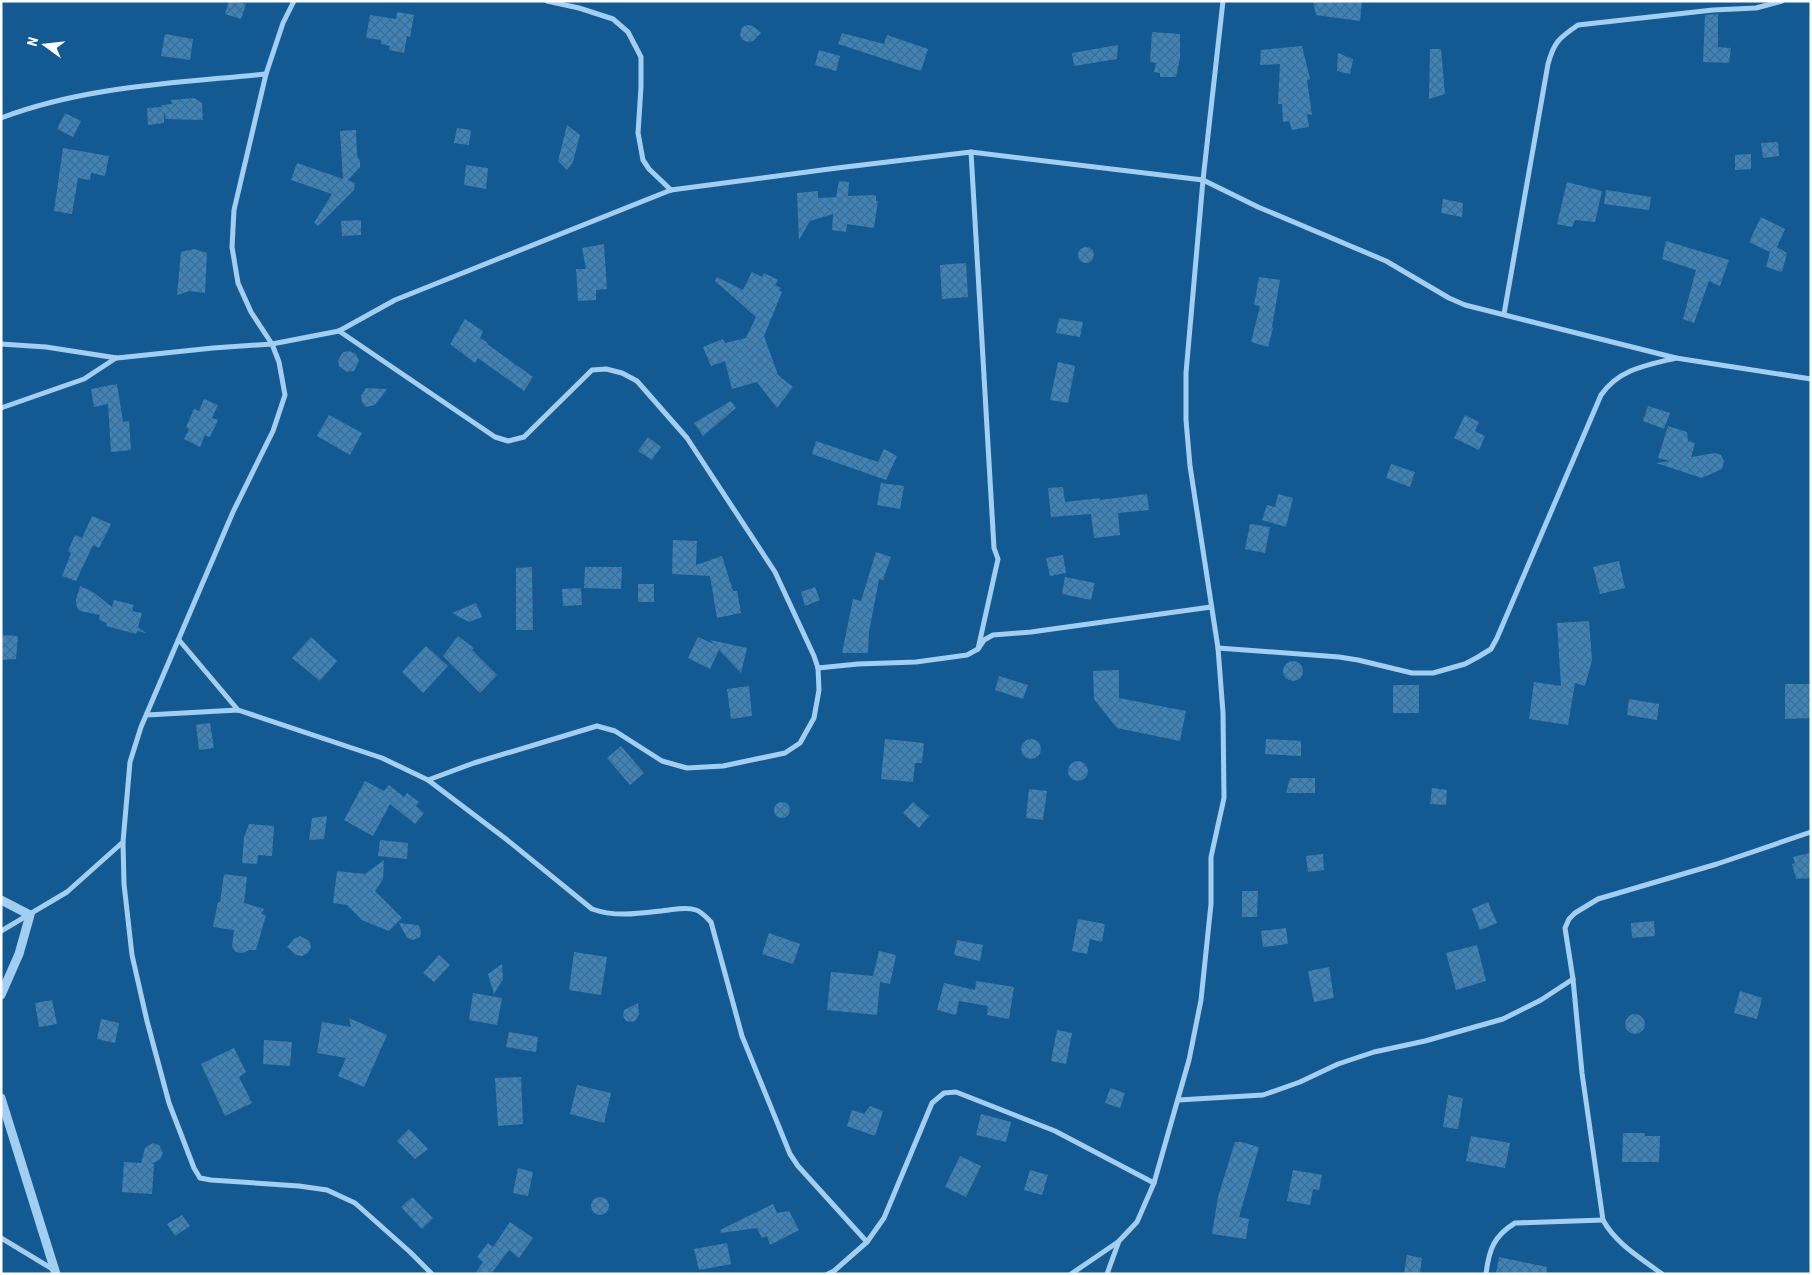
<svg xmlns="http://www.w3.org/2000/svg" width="1812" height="1275" viewBox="0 0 1812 1275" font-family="'Roboto Condensed',sans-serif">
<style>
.building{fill:url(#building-cross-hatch)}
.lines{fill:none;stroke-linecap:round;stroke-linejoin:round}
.minor{stroke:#a2cff1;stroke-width:5}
.tertiary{stroke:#a2cff1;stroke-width:9}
</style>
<defs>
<pattern id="building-cross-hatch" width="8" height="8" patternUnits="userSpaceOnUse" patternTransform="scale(1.25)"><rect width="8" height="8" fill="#3d84ba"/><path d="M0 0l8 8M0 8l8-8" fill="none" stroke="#446b88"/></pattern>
</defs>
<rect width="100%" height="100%" fill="#145a92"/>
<!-- building -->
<g class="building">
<polygon points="229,1 237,1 246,4 241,19 225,14"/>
<polygon points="1313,1 1362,1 1360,21 1316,15"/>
<polygon points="397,12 414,15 410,37 407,36 404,53 389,50 390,46 381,44 381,40 366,38 370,15 396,19"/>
<polygon points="1718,14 1718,47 1731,48 1729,63 1703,62 1705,15"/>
<polygon points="747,25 753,26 761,33 753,41 748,42 743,40 740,35 742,27"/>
<polygon points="1152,32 1180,34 1180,58 1176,77 1160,77 1160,73 1154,72 1156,63 1150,62"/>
<polygon points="842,33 884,44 887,35 928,49 921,71 838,44"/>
<polygon points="165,34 193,39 190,60 161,56"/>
<polygon points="1118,45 1117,59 1074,66 1072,53"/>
<polygon points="1302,46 1310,79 1307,80 1312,115 1307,114 1309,127 1292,130 1289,121 1283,122 1282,104 1278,104 1280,64 1260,65 1261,50"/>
<polygon points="1430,49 1441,49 1445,94 1429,99"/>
<polygon points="819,50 840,56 836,71 815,65"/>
<polygon points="1338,53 1353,59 1350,74 1337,71"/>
<polygon points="194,98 202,103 203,120 166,119 164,112 164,123 148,125 147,108 162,107 161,105 172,104 171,100"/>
<polygon points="65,113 81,121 73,137 57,129"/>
<polygon points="567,125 580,135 573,162 567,170 558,161"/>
<polygon points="457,128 471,130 469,145 454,143"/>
<polygon points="356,130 357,155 360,161 360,167 348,180 355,183 354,190 318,226 314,223 332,194 291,180 297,163 343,179 340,131"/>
<polygon points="1778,142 1779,156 1763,158 1761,143"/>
<polygon points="63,148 109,156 105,176 91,173 90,180 78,178 72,214 54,211"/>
<polygon points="1751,154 1751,169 1735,170 1735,155"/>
<polygon points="466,165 488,168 486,189 464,185"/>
<polygon points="839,181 849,182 848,196 876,195 876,201 878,201 874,228 847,224 846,232 832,230 833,214 810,221 799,240 797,193 818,191 818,198 836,197"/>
<polygon points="1567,182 1602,191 1595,222 1575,220 1572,227 1557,224"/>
<polygon points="1606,190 1651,197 1649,210 1604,204"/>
<polygon points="1443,199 1463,203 1462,217 1441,213"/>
<polygon points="1761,217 1785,229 1777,247 1787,253 1782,272 1766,267 1770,252 1749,242"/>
<polygon points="361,220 361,235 342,236 341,221"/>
<polygon points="1666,241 1729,260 1720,286 1709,281 1694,323 1683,319 1696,270 1662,259"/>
<polygon points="604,244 607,289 596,290 596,300 578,301 576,269 586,269 582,248"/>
<circle cx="1086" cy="255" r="8"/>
<polygon points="194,249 207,253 205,293 190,291 177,295 181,252"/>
<polygon points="966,263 968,297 942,299 940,265"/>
<polygon points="752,272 762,277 764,273 778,280 775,285 781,288 779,290 782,292 764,336 778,375 793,387 777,408 757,382 732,389 725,361 711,366 703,347 723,339 725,343 746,338 756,317 715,281 717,277 743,290"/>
<polygon points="1259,277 1280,280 1272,327 1273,328 1268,347 1251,342 1260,306 1254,305"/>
<polygon points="1059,318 1083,322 1080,337 1056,333"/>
<polygon points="465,319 483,331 480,338 488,343 487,344 533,377 524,391 478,358 475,363 450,344"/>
<polygon points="350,351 356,354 359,361 354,371 347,372 339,366 338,360 343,352"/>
<polygon points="1058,362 1075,366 1068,403 1050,400"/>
<polygon points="117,384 123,422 129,421 131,450 111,452 108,404 94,407 91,389"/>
<polygon points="366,388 387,389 375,405 366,407 362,402 361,396"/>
<polygon points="204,399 218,405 212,418 218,420 210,437 205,435 200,447 184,439 189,429 186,427 194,409 199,411"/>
<polygon points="731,401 736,408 703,436 694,423"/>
<polygon points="1648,406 1670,413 1664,429 1643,421"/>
<polygon points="329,415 362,433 350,455 317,436"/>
<polygon points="1465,415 1479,422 1475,431 1485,436 1479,450 1454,438"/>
<polygon points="1668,426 1687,432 1688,441 1695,443 1691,457 1715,453 1721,455 1724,461 1722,469 1702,478 1656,463 1670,461 1658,458"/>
<polygon points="648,437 661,447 652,460 638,451"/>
<polygon points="816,441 878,462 884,449 897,456 886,480 812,454"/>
<polygon points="1391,464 1415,472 1410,487 1386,478"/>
<polygon points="881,483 904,486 900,509 877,505"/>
<polygon points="1063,487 1065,502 1100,498 1100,500 1147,494 1149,510 1118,513 1120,535 1094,538 1091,514 1051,517 1048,488"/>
<polygon points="1278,494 1293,498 1286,527 1262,520 1267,505 1275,507"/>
<polygon points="92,516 111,524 99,548 93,545 76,581 62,576 71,553 68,551 75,535 82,538"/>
<polygon points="1250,524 1270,527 1265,553 1245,549"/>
<polygon points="673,540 697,541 696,565 722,556 733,591 737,591 741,613 717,618 710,576 672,574"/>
<polygon points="876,552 891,557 883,580 879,579 869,632 868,653 842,653 853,599 861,601"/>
<polygon points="1063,555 1066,573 1050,576 1046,558"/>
<polygon points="1619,561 1625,588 1600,594 1593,567"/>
<polygon points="532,567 533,630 516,630 516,568"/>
<polygon points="585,567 622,567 621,589 584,588"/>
<polygon points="1065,577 1095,583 1091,600 1062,594"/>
<rect x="638" y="584" width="16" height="18"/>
<polygon points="80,586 93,592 112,607 114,600 134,605 132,611 142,613 138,627 146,633 137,631 136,634 106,626 107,623 99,620 100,615 80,611 77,608 76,600"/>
<polygon points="815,587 820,600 805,606 801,592"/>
<polygon points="581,588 582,605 563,606 562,589"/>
<polygon points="476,603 482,617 469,622 452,613"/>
<polygon points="1589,621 1592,660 1585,686 1575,683 1568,725 1529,719 1534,682 1561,686 1557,623"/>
<polygon points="1,635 18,636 16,659 1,660"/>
<polygon points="458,636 474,648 472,650 497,675 480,693 443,656"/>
<polygon points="311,637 337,661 320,681 292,658"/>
<polygon points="698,637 714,644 710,640 747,648 741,673 719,650 710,669 688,658"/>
<polygon points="426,646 448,666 423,693 402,672"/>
<circle cx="1293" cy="671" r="10"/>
<polygon points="1119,670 1119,698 1186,711 1180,741 1117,728 1094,699 1093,671"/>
<polygon points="999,676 1028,685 1023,699 995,690"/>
<polygon points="1785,684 1811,684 1811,718 1785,719"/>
<rect x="1393" y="685" width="26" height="28"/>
<polygon points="749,686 752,716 731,719 727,689"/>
<polygon points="1629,699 1659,704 1657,720 1627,715"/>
<polygon points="210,723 214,748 199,750 196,725"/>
<circle cx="1031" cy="749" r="10"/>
<polygon points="885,739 924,743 922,763 915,763 913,782 881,779"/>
<polygon points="1266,739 1301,741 1301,756 1265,754"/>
<polygon points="621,746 644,773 630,785 607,758"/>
<circle cx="1078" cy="771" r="10"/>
<polygon points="1290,778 1315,778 1315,793 1286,793"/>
<polygon points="365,781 384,791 389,785 404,797 407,793 419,802 416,806 424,813 415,824 390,804 373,836 344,820"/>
<polygon points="1432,788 1447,790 1446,805 1430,804"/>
<polygon points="1029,789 1047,791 1043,820 1026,818"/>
<circle cx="782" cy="810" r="8"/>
<polygon points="913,802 929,816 919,828 903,813"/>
<polygon points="327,816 324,839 309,840 312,818"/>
<polygon points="249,824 274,826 272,856 258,855 257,864 242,863 244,837"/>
<polygon points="380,840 408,843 407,859 378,856"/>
<polygon points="1809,853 1811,878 1796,879 1792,864 1795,863 1793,857"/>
<polygon points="1323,854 1324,870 1308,872 1306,856"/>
<polygon points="384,860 383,879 375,891 402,918 389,931 362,920 347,905 333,903 337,871 365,874"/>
<polygon points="224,874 247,877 244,903 264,909 261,914 266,915 256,950 249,950 243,953 236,952 232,947 234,930 213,927 218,902 220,902"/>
<polygon points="1242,891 1258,891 1257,917 1242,917"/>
<polygon points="1488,902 1497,923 1480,930 1472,909"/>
<polygon points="1078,919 1105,924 1102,942 1090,939 1087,954 1072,951"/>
<polygon points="1654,921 1655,936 1632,938 1631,923"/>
<polygon points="399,923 418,925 421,930 420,937 413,940 407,938"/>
<polygon points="1286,928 1288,944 1263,947 1261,931"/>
<polygon points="769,933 800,944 793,964 762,954"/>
<polygon points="300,936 309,941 311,947 308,953 302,956 296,955 287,947 294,939"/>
<polygon points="957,940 983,945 980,961 954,955"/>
<polygon points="1477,945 1486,981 1456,990 1446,953"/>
<polygon points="879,951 896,955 890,984 880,982 877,1015 827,1010 831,972 873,976"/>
<polygon points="574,952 607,957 601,995 569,990"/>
<polygon points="439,955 450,965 434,982 423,973"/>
<polygon points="502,964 503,979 494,994 488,974"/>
<polygon points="1329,967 1334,998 1314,1002 1308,971"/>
<polygon points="976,981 1014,987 1009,1019 987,1015 988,1006 959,1001 956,1015 937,1010 944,983 975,990"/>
<polygon points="1740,991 1762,998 1757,1019 1734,1013"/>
<polygon points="473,993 502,998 497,1025 469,1020"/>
<polygon points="52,1000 57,1024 39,1027 35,1003"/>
<polygon points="638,1003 639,1014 637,1019 633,1022 626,1021 623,1016 624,1010"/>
<circle cx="1635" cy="1024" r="10"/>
<polygon points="349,1018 387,1035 364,1087 338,1076 346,1058 317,1053 322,1022 351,1027"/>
<polygon points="101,1019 119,1023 115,1043 97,1039"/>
<polygon points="1057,1030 1072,1033 1066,1064 1051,1061"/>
<polygon points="509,1032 538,1037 536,1052 506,1047"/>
<polygon points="264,1040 292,1042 290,1066 263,1064"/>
<polygon points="234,1048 246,1072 239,1077 252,1103 225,1116 201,1064"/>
<polygon points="521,1077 523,1124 498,1126 495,1078"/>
<polygon points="577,1085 611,1093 604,1123 570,1114"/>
<polygon points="1110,1088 1125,1093 1120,1108 1105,1103"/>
<polygon points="1448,1095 1463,1098 1458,1129 1443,1127"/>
<polygon points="870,1106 883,1111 875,1136 847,1126 852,1110 864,1114"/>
<polygon points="981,1114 1011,1122 1006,1142 976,1135"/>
<polygon points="409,1129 428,1149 415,1159 397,1141"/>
<polygon points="1623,1133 1645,1133 1645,1136 1660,1136 1659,1162 1622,1162"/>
<polygon points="1471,1136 1510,1143 1505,1168 1466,1161"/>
<polygon points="1235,1142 1241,1142 1259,1147 1239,1217 1249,1219 1246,1239 1212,1234 1218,1197"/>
<polygon points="153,1143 159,1145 163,1153 160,1159 152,1164 154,1164 152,1194 122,1192 124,1162 141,1163 145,1148"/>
<polygon points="960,1156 981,1166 966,1197 945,1187"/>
<polygon points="518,1168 533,1172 528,1196 513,1193"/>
<polygon points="1030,1170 1048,1175 1042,1195 1024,1190"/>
<polygon points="1293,1170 1322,1175 1319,1190 1313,1189 1310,1205 1287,1201"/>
<polygon points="412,1197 433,1218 422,1229 401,1207"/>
<circle cx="600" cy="1206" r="9"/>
<polygon points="773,1204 777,1213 789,1211 799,1230 770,1245 767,1236 762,1238 757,1228 721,1233 720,1230"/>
<polygon points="182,1215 190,1226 175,1236 167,1224"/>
<polygon points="510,1222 533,1238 519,1258 509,1250 491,1274 475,1274 483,1262 477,1257 488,1243 493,1247"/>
<polygon points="727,1243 731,1264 699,1270 694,1249"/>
<polygon points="1407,1255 1422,1258 1420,1274 1404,1274"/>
<polygon points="1499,1257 1547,1267 1546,1274 1496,1274"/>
</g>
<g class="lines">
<!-- minor -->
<g class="minor">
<polyline points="547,1 579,8 613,19 628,32 641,57 641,87 638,133 643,160 649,169 671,190"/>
<path d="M1,118C85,86 177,83 266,74"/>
<polyline points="971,152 994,548 998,559 978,649"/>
<path d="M1504,314L1548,64C1554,42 1559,38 1578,25L1713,10L1756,8L1782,1"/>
<polyline points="339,331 495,437 508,441 524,437 592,370 606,369 622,373 637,381 687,438 775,572 814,656 818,668 819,690 814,718 800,743 785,753 723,766 687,768 662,761 615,731 597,726 474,763 428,780"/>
<path d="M1,344L46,347L117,358L213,348L272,344L339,331L395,300L671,190L837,168L971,152L1203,180L1258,207L1386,261L1449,298L1465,305L1676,358C1647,365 1619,369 1601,395L1497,638L1491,649L1478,657L1465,664L1433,673H1412L1358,660L1339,657L1218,648"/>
<polyline points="1676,358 1811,379"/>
<polyline points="1,408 84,379 116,358"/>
<polyline points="179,640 238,710"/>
<polyline points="818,668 858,664 916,662 967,655 978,649 984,640 993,635 1031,632 1211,607"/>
<path d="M147,715L238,710L382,758L428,780L506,839L592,909C617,918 642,913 669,910C677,909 687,907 696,910C702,912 706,917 711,922L742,1036L790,1154L798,1166L867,1242L834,1271L828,1274"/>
<polyline points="123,842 124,884 132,955 147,1021 169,1103 194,1168 200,1178 211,1180 299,1186 327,1190 355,1203 410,1252 432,1274"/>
<polyline points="1,931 67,892 123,842 130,762 141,727 233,512 273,431 285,395 279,362 272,344 251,312 238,283 232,247 234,210 266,74 283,23 294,1"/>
<polyline points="1178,1100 1263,1095 1300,1082 1338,1064 1374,1052 1425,1041 1503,1019 1541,1000 1573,979"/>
<polyline points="1,1238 54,1270"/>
<polyline points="867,1242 884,1218 932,1103 944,1093 956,1092 1055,1131 1154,1183"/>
<polyline points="1071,1274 1118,1242"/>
<polyline points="1107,1274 1119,1241 1137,1222 1154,1183 1189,1060 1201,1000 1211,904 1211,857 1224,798 1223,713 1218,648 1190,466 1186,420 1186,373 1203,180 1223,1"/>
<path d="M1486,1274C1489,1249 1494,1236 1515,1223L1603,1220"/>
<path d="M1662,1274C1641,1258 1616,1244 1603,1220L1582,1073L1573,979L1565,928L1569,919L1575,913L1598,899L1717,864L1811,832"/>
</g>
<!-- tertiary -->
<g class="tertiary">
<polyline points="1,900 30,915 19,954 1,995"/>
<polyline points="1,1098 56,1274"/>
</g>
</g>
<!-- border -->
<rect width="1812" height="1275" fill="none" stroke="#ffffff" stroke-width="5"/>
<!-- north arrow -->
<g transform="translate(45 45) rotate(285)" stroke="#145a92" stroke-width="4" paint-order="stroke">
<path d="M0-4L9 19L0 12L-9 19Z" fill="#ffffff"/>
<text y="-8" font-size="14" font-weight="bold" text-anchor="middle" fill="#ffffff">N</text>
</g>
</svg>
